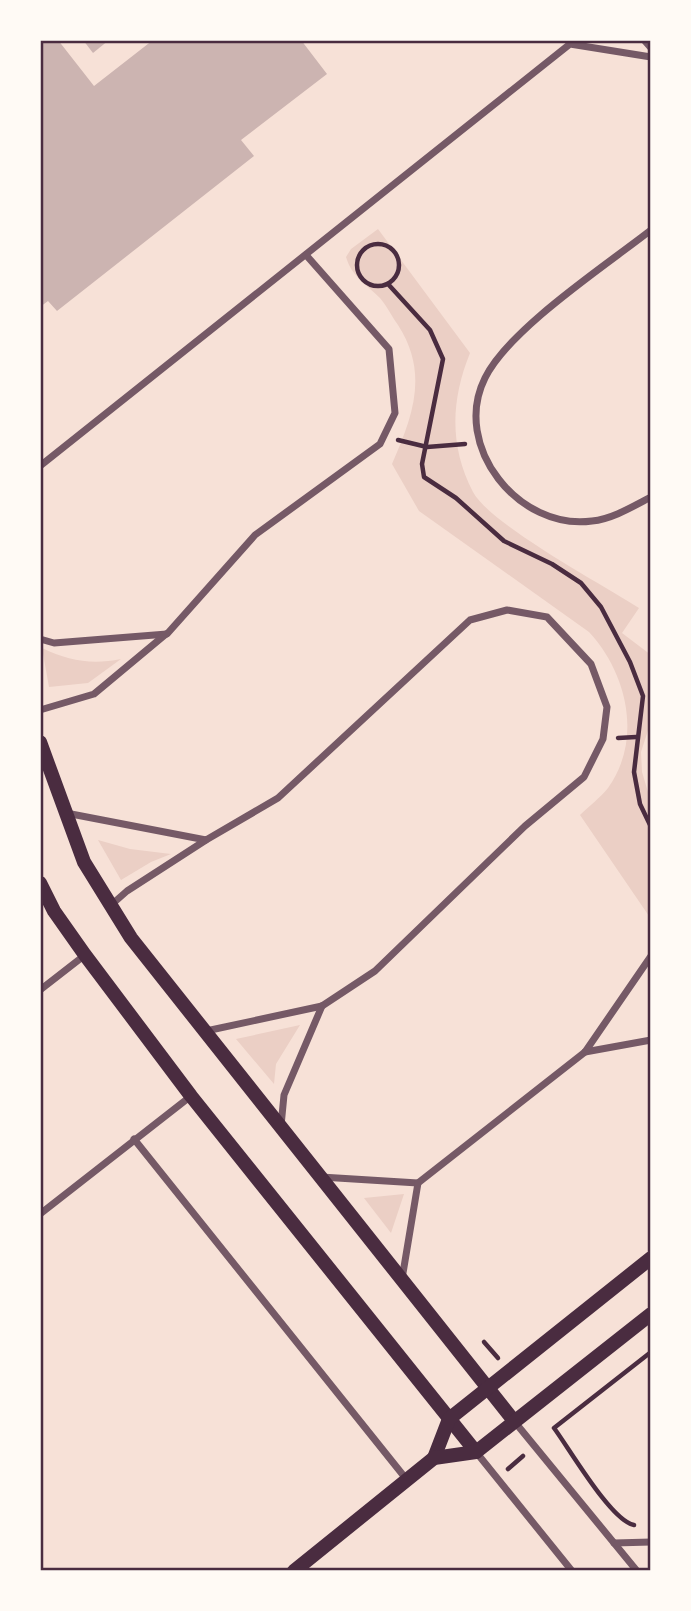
<svg xmlns="http://www.w3.org/2000/svg" width="691" height="1611" viewBox="0 0 691 1611" font-family="'Noto Sans',sans-serif">
<style>
.green{fill:#ebcfc5}
.building{fill:#ccb4b1}
.lines{fill:none;stroke-linecap:round;stroke-linejoin:round}
.path{stroke:#4a2c40;stroke-width:4.5}
.minor{stroke:#755966;stroke-width:7}
.secondary{stroke:#4a2c40;stroke-width:14}
.neatline{fill:none;stroke:#4a2c40;stroke-width:2.5}
</style>
<rect width="100%" height="100%" fill="#f7e1d7"/>
<!-- green -->
<g class="green">
<path d="M378,229L470,353C451,400 449,446 473,492C491,525 603,585 639,608L622,633L651,655V721L641,752L642,772L651,802V919L580,815C589,806 600,798 608,788C643,739 627,673 589,632L419,511L392,464C413,416 429,373 398,325C392,317 387,306 380,298C366,284 352,277 346,257L351,249Z"/>
<path d="M42,648C69,661 92,665 121,659L88,683L49,687Z"/>
<polygon points="98,840 130,849 171,854 151,862 121,880"/>
<polygon points="300,1025 276,1064 274,1084 236,1039"/>
<polygon points="404,1194 391,1233 364,1198"/>
</g>
<!-- building -->
<g class="building">
<polygon points="40,40 58,40 94,86 153,40 301,40 327,74 241,140 254,156 57,311 48,301 40,307"/>
<polygon points="83,40 109,40 93,53"/>
</g>
<g class="lines">
<!-- path -->
<g class="path">
<circle cx="378" cy="265" r="21"/>
<polyline points="388,284 430,330 443,359 422,464 424,477 456,498 504,541 552,564 581,583 601,607 630,662 643,696 634,772 640,804 651,827"/>
<polyline points="398,440 427,447 465,444"/>
<polyline points="618,738 636,737"/>
<polyline points="484,1342 498,1358"/>
<polyline points="508,1469 523,1456"/>
<path d="M634,1525C611,1521 569,1448 554,1428L651,1352"/>
</g>
<!-- minor -->
<g class="minor">
<polyline points="644,40 651,48"/>
<path d="M651,230C605,266 509,329 485,378C451,446 519,531 592,521C612,519 632,507 651,497"/>
<polyline points="40,466 570,44 651,57"/>
<polyline points="40,639 54,643 167,634 255,535 380,444 395,413 389,349 306,255"/>
<polyline points="40,710 94,694 166,634"/>
<polyline points="66,813 206,840 278,798 470,620 507,610 547,617 591,664 607,707 603,739 584,777 525,826 375,971 322,1006 206,1031"/>
<polyline points="110,906 127,891 206,840"/>
<polyline points="40,990 85,955"/>
<polyline points="585,1052 651,1040"/>
<polyline points="281,1126 284,1095 322,1006"/>
<polyline points="134,1139 407,1480"/>
<polyline points="321,1177 418,1183"/>
<polyline points="40,1214 191,1096"/>
<polyline points="402,1279 418,1183 585,1052 651,956"/>
<polyline points="514,1421 637,1571"/>
<polyline points="476,1452 572,1571"/>
<polyline points="614,1543 651,1542"/>
</g>
<!-- secondary -->
<g class="secondary">
<polyline points="40,742 84,862 131,938 514,1421"/>
<polyline points="40,883 54,911 85,955 191,1096 476,1452"/>
<polyline points="434,1458 449,1419 651,1258"/>
<polyline points="294,1571 434,1458 476,1452 651,1314"/>
</g>
</g>
<!-- border -->
<rect width="691" height="1611" fill="none" stroke="#fffaf5" stroke-width="84"/>
<rect x="42" y="42" width="607" height="1527" class="neatline"/>
</svg>
